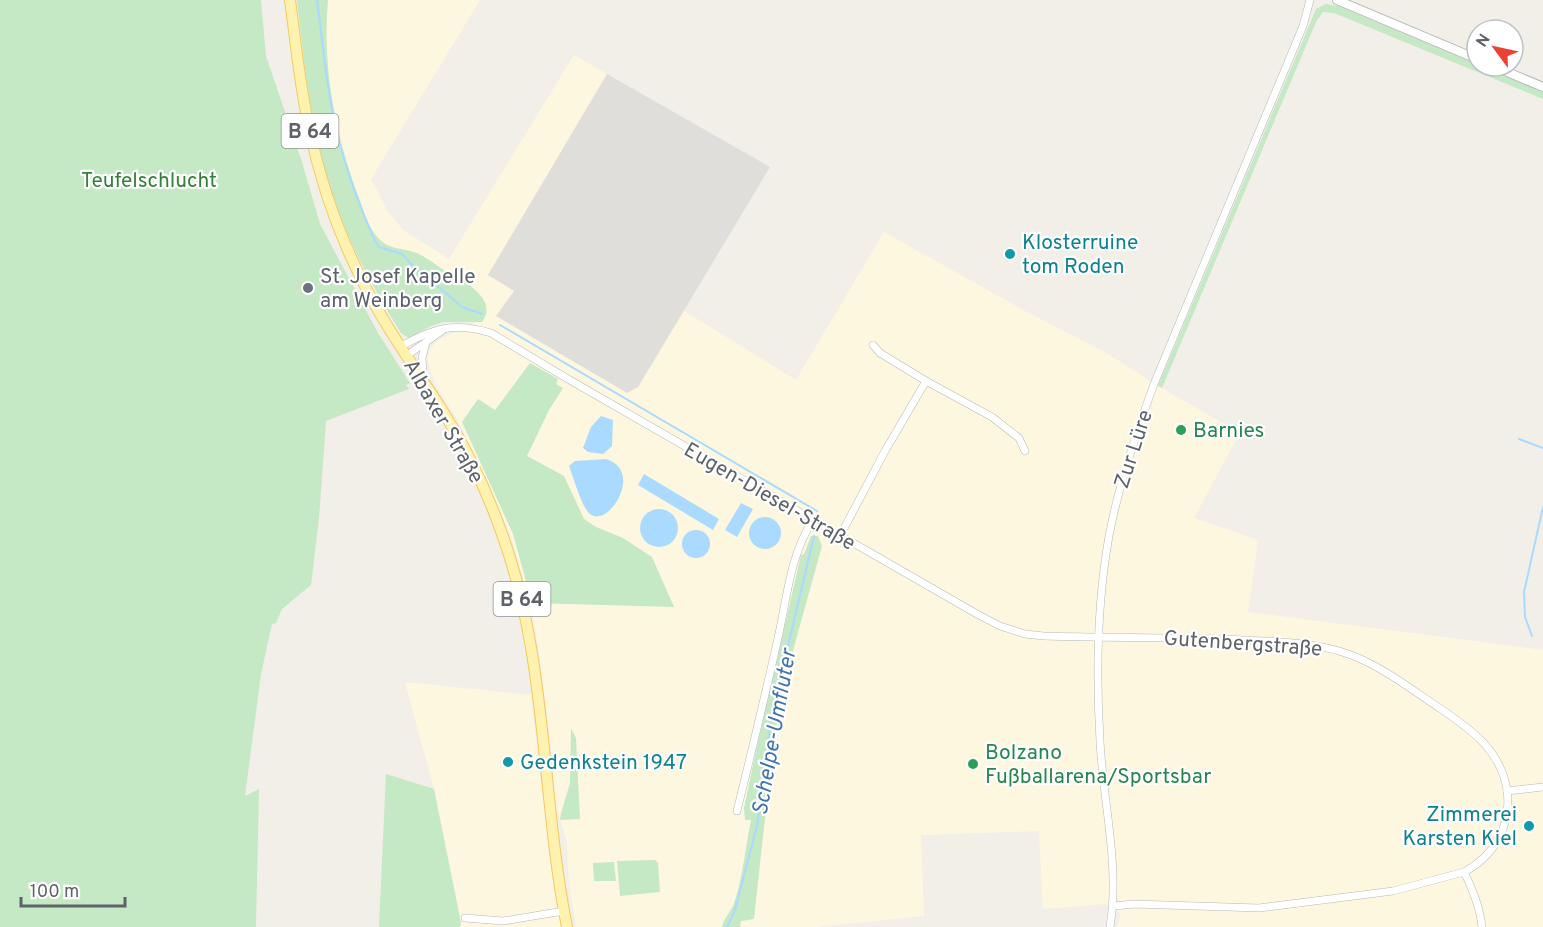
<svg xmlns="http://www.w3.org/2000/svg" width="1543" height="927" viewBox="0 0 1543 927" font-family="Overpass,sans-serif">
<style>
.commercial{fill:#fef7e0}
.industrial{fill:#e0deda}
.green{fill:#c5e8c5}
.water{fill:#aadaff}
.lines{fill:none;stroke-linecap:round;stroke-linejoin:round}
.stream{stroke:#aadaff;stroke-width:2}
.minor-casing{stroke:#b5b8bc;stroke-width:8}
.tertiary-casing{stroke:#b5b8bc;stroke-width:10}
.primary-casing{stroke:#f2c960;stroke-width:12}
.minor{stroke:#fff;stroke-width:7}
.tertiary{stroke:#fff;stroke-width:8}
.primary{stroke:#fff2af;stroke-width:10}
.culture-dot{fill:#0f9aa8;stroke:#fff;stroke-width:2}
.worship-dot{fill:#6b7280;stroke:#fff;stroke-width:2}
.leisure-dot{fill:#2e9e5b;stroke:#fff;stroke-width:2}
.labels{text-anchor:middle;stroke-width:4.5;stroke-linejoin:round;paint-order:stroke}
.shield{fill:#fff;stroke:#8f9295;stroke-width:1.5}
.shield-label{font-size:20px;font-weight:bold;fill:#5f6368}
.park-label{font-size:21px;fill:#348238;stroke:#fff}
.culture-label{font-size:21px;fill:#0d838f;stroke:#fff;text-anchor:start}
.worship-label{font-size:21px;fill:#5b616d;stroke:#fff;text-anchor:start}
.street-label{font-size:21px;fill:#5f6368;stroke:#fff}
.leisure-label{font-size:21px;fill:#27864d;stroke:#fff;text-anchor:start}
.water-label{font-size:22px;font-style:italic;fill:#4174aa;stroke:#fff}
</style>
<rect width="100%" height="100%" fill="#f1efe8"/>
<!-- commercial -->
<g class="commercial">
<polygon points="328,0 480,0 371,179 388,212 403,230 449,259 574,55 607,74 488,275 514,291 497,316 638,387 684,311 796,380 884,232 1025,311 1110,355 1158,386 1240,433 1194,518 1258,540 1248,612 1543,650 1543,927 1117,927 1121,913 1105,904 1043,909 1039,831 921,835 924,916 816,927 576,927 569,884 567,842 556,806 548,721 538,646 529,598 510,534 485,476 457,419 435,384 427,360 430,349 438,340 485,318 416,253 402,251 387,245 378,238 367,221 348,171 339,132 329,82 325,35"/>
<polygon points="405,682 531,695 553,884 561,927 460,927 461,923 434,789"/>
</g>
<!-- industrial -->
<polygon class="industrial" points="607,74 770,167 638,387 627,393 496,316 514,291 488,275"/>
<!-- green -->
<g class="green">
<polygon points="0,0 261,0 266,56 302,162 320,224 378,333 410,383 406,385 409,389 326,421 319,518 311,585 282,609 276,623 272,624 261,674 245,796 259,789 256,927 0,927"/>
<path d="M297,0H328C322,68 335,134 359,198C364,212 368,228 379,239C390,250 404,248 417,253C426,257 436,265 444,270C460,279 500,298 482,322H444L431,326L409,338L401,333C373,288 347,240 330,189C311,128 304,63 297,0Z"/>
<polygon points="1326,4 1338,6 1477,64 1477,66 1482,66 1543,91 1543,99 1334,13 1323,12 1316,22 1162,388 1158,386 1316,9"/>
<polygon points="530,363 558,379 556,384 563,388 549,410 527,456 564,476 584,519 596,527 623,538 652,557 674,607 532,603 513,534 462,422 478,399 495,410"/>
<path d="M811,536H818L822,546L794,647L769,760L765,818L754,919L741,921L740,927H722C724,918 729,914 733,906C742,884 746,844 751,820H745L744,808L757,746L801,555L804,554Z"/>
<polygon points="571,728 576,738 580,819 560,820 561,813 570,783"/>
<polygon points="386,774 434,789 461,923 460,927 379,927"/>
<polygon points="655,860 658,863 660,892 620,896 617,861"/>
<polygon points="614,862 616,881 594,881 593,863"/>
</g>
<!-- water -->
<g class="water">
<polygon points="601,416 613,420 612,446 603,454 588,452 583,448 591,427"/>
<path d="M606,459C645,471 608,529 590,514C582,508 573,476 569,466L575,461Z"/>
<polygon points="644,474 719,519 713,530 638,485"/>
<polygon points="741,503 753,509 737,537 725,530"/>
<circle cx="659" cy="528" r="19"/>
<circle cx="765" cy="533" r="16"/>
<circle cx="696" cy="544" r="14"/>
</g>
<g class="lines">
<!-- stream -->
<g class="stream">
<path d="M317,0C323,46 327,92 338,137C347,173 360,207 375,241L379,247L402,254L423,277L440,288L462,307L482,314"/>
<polyline points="500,325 817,511"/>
<polyline points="1519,439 1543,448"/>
<polyline points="1532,636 1525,617 1524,592 1543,507"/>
<polyline points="727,927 735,910 757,826 772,713 814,536"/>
</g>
<!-- minor casing -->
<g class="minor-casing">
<g id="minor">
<path d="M400,347C433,328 454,322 491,333L568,379L977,614L1000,626L1025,634L1044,636C1111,638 1177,637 1244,640C1280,642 1317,642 1351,655C1383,667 1412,690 1441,709C1472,730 1501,751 1507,790C1512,826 1494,856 1464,872L1393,891L1259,908L1134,904L1114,906"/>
<polyline points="406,356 443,330"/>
<polyline points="423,378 422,358 426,342"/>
<polyline points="926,381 992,417 1019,438 1025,451"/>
<polyline points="840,536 885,451 926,381 880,353 873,345"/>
<polyline points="1507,791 1543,787"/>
<path d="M737,811C751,754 765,696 778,638C787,598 790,555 813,520"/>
<path d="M1464,872C1473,890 1480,907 1482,927"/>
<polyline points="465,918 503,921 564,911"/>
<path d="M1110,927C1120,866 1103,802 1100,741C1096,674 1097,603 1109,536C1119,484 1136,434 1154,384L1303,26L1310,0"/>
</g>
</g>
<!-- tertiary casing -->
<g class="tertiary-casing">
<g id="tertiary">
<polyline points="1337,0 1477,59"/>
<polyline points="1493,66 1543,87"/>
</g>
</g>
<!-- primary casing -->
<g class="primary-casing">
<path id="primary" d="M290,0C296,44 300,89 310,132C321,183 338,233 362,280C384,326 415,367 442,410C467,449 487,491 502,534C548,660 541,797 567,927"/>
</g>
<!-- minor -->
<use href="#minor" class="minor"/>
<!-- tertiary -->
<use href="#tertiary" class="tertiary"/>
<!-- primary -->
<use href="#primary" class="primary"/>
</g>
<!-- markers -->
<g class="culture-dot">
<circle cx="1010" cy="254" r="6"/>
<circle cx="508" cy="762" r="6"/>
<circle cx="1529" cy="826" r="6"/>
</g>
<circle class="worship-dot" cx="308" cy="288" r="6"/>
<g class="leisure-dot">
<circle cx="1181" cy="430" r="6"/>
<circle cx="973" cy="764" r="6"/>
</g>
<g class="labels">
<!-- shield labels -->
<g class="shield">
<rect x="281.5" y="114" width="57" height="34" rx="4.5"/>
<rect x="493.5" y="582" width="57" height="34" rx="4.5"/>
</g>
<g class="shield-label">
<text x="310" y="138">B 64</text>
<text x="522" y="606">B 64</text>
</g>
<!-- park labels -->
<g class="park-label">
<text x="149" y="187">Teufelschlucht</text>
</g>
<!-- culture labels -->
<g class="culture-label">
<text x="1022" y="249">Klosterruine<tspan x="1022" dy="24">tom Roden</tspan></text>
<text x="520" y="769">Gedenkstein 1947</text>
<text x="1517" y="821" text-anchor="end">Zimmerei<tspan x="1517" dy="24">Karsten Kiel</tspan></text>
</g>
<!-- worship labels -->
<g class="worship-label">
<text x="320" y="283">St. Josef Kapelle<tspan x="320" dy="24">am Weinberg</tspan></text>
</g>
<!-- street labels -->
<g class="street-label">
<text transform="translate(444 421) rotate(60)" y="7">Albaxer Straße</text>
<text transform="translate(1133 449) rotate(-72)" y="7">Zur Lüre</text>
<text transform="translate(770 496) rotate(30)" y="7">Eugen-Diesel-Straße</text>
<text transform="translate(1243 643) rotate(4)" y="7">Gutenbergstraße</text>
</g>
<!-- leisure labels -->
<g class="leisure-label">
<text x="1193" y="437">Barnies</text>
<text x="985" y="759">Bolzano<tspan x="985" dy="24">Fußballarena/Sportsbar</tspan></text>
</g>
<!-- water labels -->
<g class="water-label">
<text transform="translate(773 732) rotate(-80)" y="8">Schelpe-Umfluter</text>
</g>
</g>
<!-- north arrow -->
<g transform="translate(1495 48) rotate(303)"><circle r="28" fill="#ffffff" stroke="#bfc1c3" stroke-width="1.5"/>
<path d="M0-4.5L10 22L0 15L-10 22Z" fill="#ea4335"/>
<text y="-9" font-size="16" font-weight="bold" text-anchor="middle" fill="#5f6368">N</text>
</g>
<!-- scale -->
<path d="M21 897v9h104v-9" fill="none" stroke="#5f6368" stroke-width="3"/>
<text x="30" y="897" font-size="18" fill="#5f6368" stroke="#ffffff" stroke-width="4.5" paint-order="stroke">100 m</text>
</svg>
